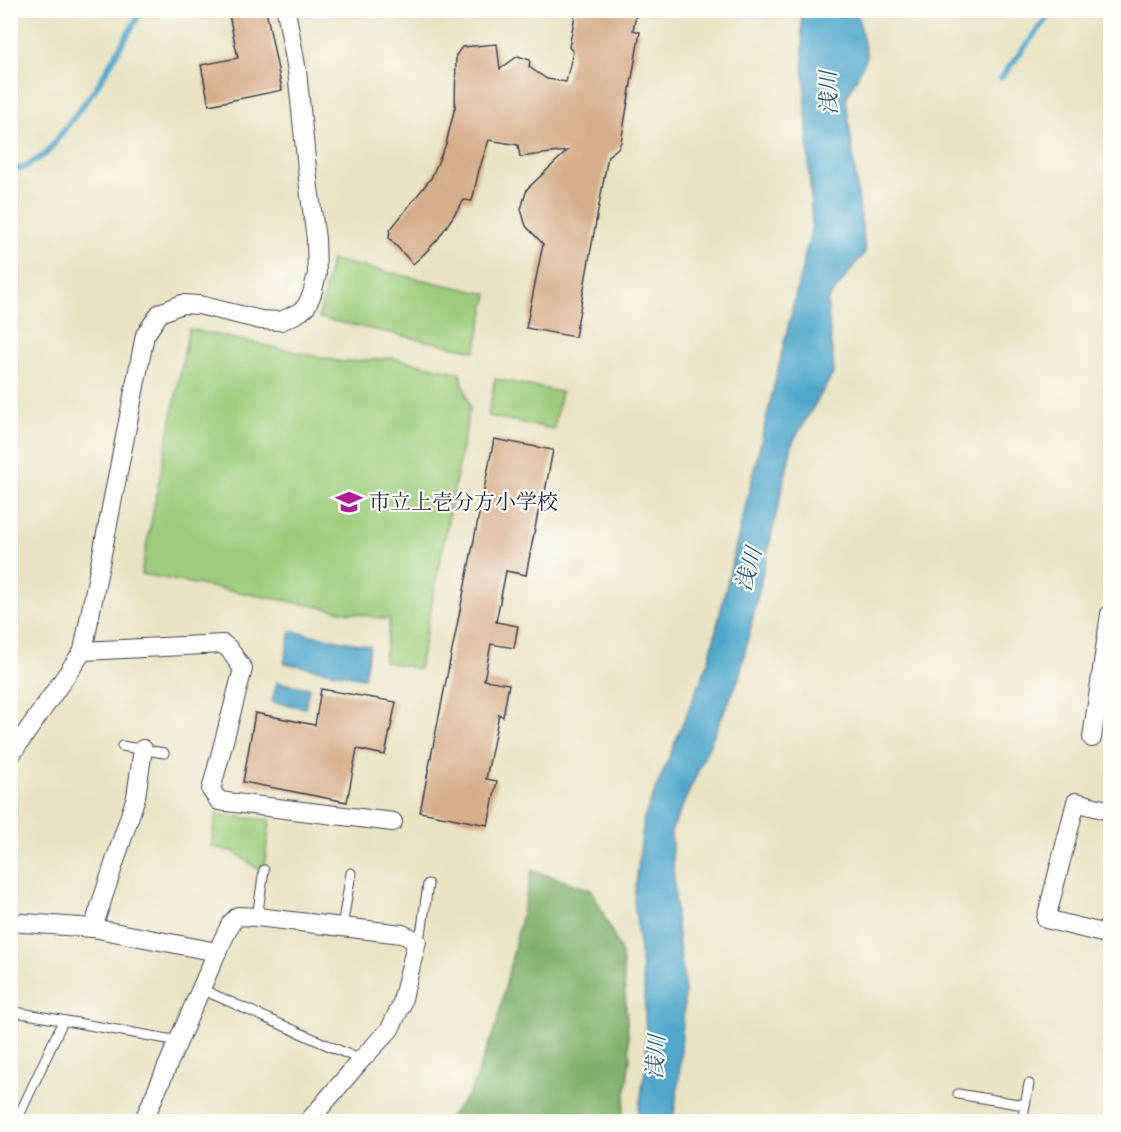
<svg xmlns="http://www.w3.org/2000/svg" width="1121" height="1132" viewBox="0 0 1121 1132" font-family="'Libre Bodoni','Noto Serif JP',serif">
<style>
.green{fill:#9dcd7b;stroke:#60785b;stroke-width:1.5}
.forest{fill:#7eb06b;stroke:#506953;stroke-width:1.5}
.water{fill:#4fa7cc;stroke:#386484;stroke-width:1.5}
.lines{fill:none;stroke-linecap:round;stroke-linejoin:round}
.stream{stroke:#4fa7cc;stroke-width:6}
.building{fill:#d7ae8b}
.service-casing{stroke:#403f4f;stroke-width:11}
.minor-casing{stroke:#403f4f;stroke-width:20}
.service{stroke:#fff;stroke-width:9}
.minor{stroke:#fff;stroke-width:18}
.labels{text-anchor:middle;stroke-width:4.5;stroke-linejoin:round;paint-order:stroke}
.poi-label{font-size:21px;fill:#22223b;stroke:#fdfcf7;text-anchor:start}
.water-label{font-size:22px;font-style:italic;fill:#365e7c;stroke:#fdfcf7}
</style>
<rect width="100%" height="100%" fill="#fdfcf7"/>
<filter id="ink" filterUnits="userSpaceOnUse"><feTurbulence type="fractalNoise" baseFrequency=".0167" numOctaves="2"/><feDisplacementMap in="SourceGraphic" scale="12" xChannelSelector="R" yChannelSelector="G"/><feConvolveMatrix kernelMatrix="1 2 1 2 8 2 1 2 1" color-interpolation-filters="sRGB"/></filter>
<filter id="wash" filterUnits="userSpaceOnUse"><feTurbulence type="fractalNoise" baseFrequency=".008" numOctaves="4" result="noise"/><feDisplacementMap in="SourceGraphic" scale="24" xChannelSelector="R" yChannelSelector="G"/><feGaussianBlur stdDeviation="1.35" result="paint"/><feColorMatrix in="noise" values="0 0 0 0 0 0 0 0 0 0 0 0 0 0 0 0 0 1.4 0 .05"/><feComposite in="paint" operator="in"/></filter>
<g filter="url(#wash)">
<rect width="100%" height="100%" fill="#e9e3c3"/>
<!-- green -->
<g class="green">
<polygon points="331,260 488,294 475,351 319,318"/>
<polygon points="189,329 342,362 392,358 460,373 470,407 419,669 384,661 390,620 141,574"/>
<polygon points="495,379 561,392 554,429 488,416"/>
<polygon points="216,815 270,820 264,870 258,869 233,851 211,847"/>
</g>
<!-- forest -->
<polygon class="forest" points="532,870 592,890 622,954 630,1058 622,1121 446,1121 470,1093 497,1023"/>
<!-- water -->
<g class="water">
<polygon points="801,11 857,11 867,57 846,99 865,252 827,301 834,372 793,441 739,678 671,832 677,929 685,991 679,1079 673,1121 637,1121 647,1058 644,987 634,901 644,818 709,660 812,226"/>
<polygon points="291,631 370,646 364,678 284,663"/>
<polygon points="277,682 309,688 305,708 272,702"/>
</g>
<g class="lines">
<!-- stream -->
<g class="stream">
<polyline points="10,42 13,50 10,58"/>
<polyline points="1001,78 1053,10"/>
<polyline points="10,170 23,168 46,154 96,88 142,10"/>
</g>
</g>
<g id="blocks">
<!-- building -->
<g class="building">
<polygon points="228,10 266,10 282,90 209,105 201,65 238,58"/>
<polygon points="576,10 637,10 633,30 640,32 621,142 618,148 608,156 575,337 526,328 543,244 526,226 521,209 527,189 567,151 520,157 518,145 489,140 479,170 472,201 464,200 438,239 425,253 413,264 389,238 390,230 431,178 446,144 455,107 456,55 462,47 497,44 500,69 518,56 530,60 529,67 547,79 566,82 573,52 569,47"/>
<polygon points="494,439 553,450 543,502 540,502 526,575 506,571 496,622 518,626 514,648 491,644 484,680 509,684 503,717 499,714 486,779 497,781 488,825 420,812"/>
<polygon points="321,689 396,702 385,755 357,749 347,802 243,782 255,713 315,725"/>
</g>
</g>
</g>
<g filter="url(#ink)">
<use href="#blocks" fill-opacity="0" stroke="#403f4f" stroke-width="1.5"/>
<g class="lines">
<!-- service casing -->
<g class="service-casing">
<g id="service">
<polyline points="122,746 164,753"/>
<polyline points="257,917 264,870"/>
<polyline points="342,927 351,873"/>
<polyline points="417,941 422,928 428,884"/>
<polyline points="201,989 361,1060"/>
<polyline points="10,1011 179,1041"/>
<polyline points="958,1094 1024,1105"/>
<polyline points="16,1122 63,1021"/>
<polyline points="1022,1122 1029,1084"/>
</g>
</g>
<!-- minor casing -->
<g class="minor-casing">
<g id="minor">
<polyline points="83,651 223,644 229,649 243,669 211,790 219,801 393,822"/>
<polyline points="1092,738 1110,614"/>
<polyline points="10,756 83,651 145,335 160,313 182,304 199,305 261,320 281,321 298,313 306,307 312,294 317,274 316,239 309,188 297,71 286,10"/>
<polyline points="1110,811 1076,802 1046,919 1110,935"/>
<polyline points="10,922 93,928 217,952"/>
<polyline points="93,928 136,797 143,749"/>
<polyline points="143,1122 217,952 231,923 238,916 257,917 402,934 417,941 401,1006 390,1029 361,1060 308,1122"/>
</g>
</g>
<!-- service -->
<use href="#service" class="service"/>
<!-- minor -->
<use href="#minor" class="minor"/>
</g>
</g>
<!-- icons -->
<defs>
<g id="school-bare" transform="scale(2.07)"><path d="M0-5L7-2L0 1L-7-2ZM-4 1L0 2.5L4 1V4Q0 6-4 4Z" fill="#b5179e" stroke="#fdfcf7" stroke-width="2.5" paint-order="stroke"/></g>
</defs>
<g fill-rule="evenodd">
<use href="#school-bare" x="349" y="502"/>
</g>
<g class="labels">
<!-- poi labels -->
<g class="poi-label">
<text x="369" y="509">市立上壱分方小学校</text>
</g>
<!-- water labels -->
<g class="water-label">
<text transform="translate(828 93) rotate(-91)" y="8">浅川</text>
<text transform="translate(748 569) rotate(-74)" y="8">浅川</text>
<text transform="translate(655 1057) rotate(-86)" y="8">浅川</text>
</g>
</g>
<!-- margin -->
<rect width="1121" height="1132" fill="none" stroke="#fdfcf7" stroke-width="36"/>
</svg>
